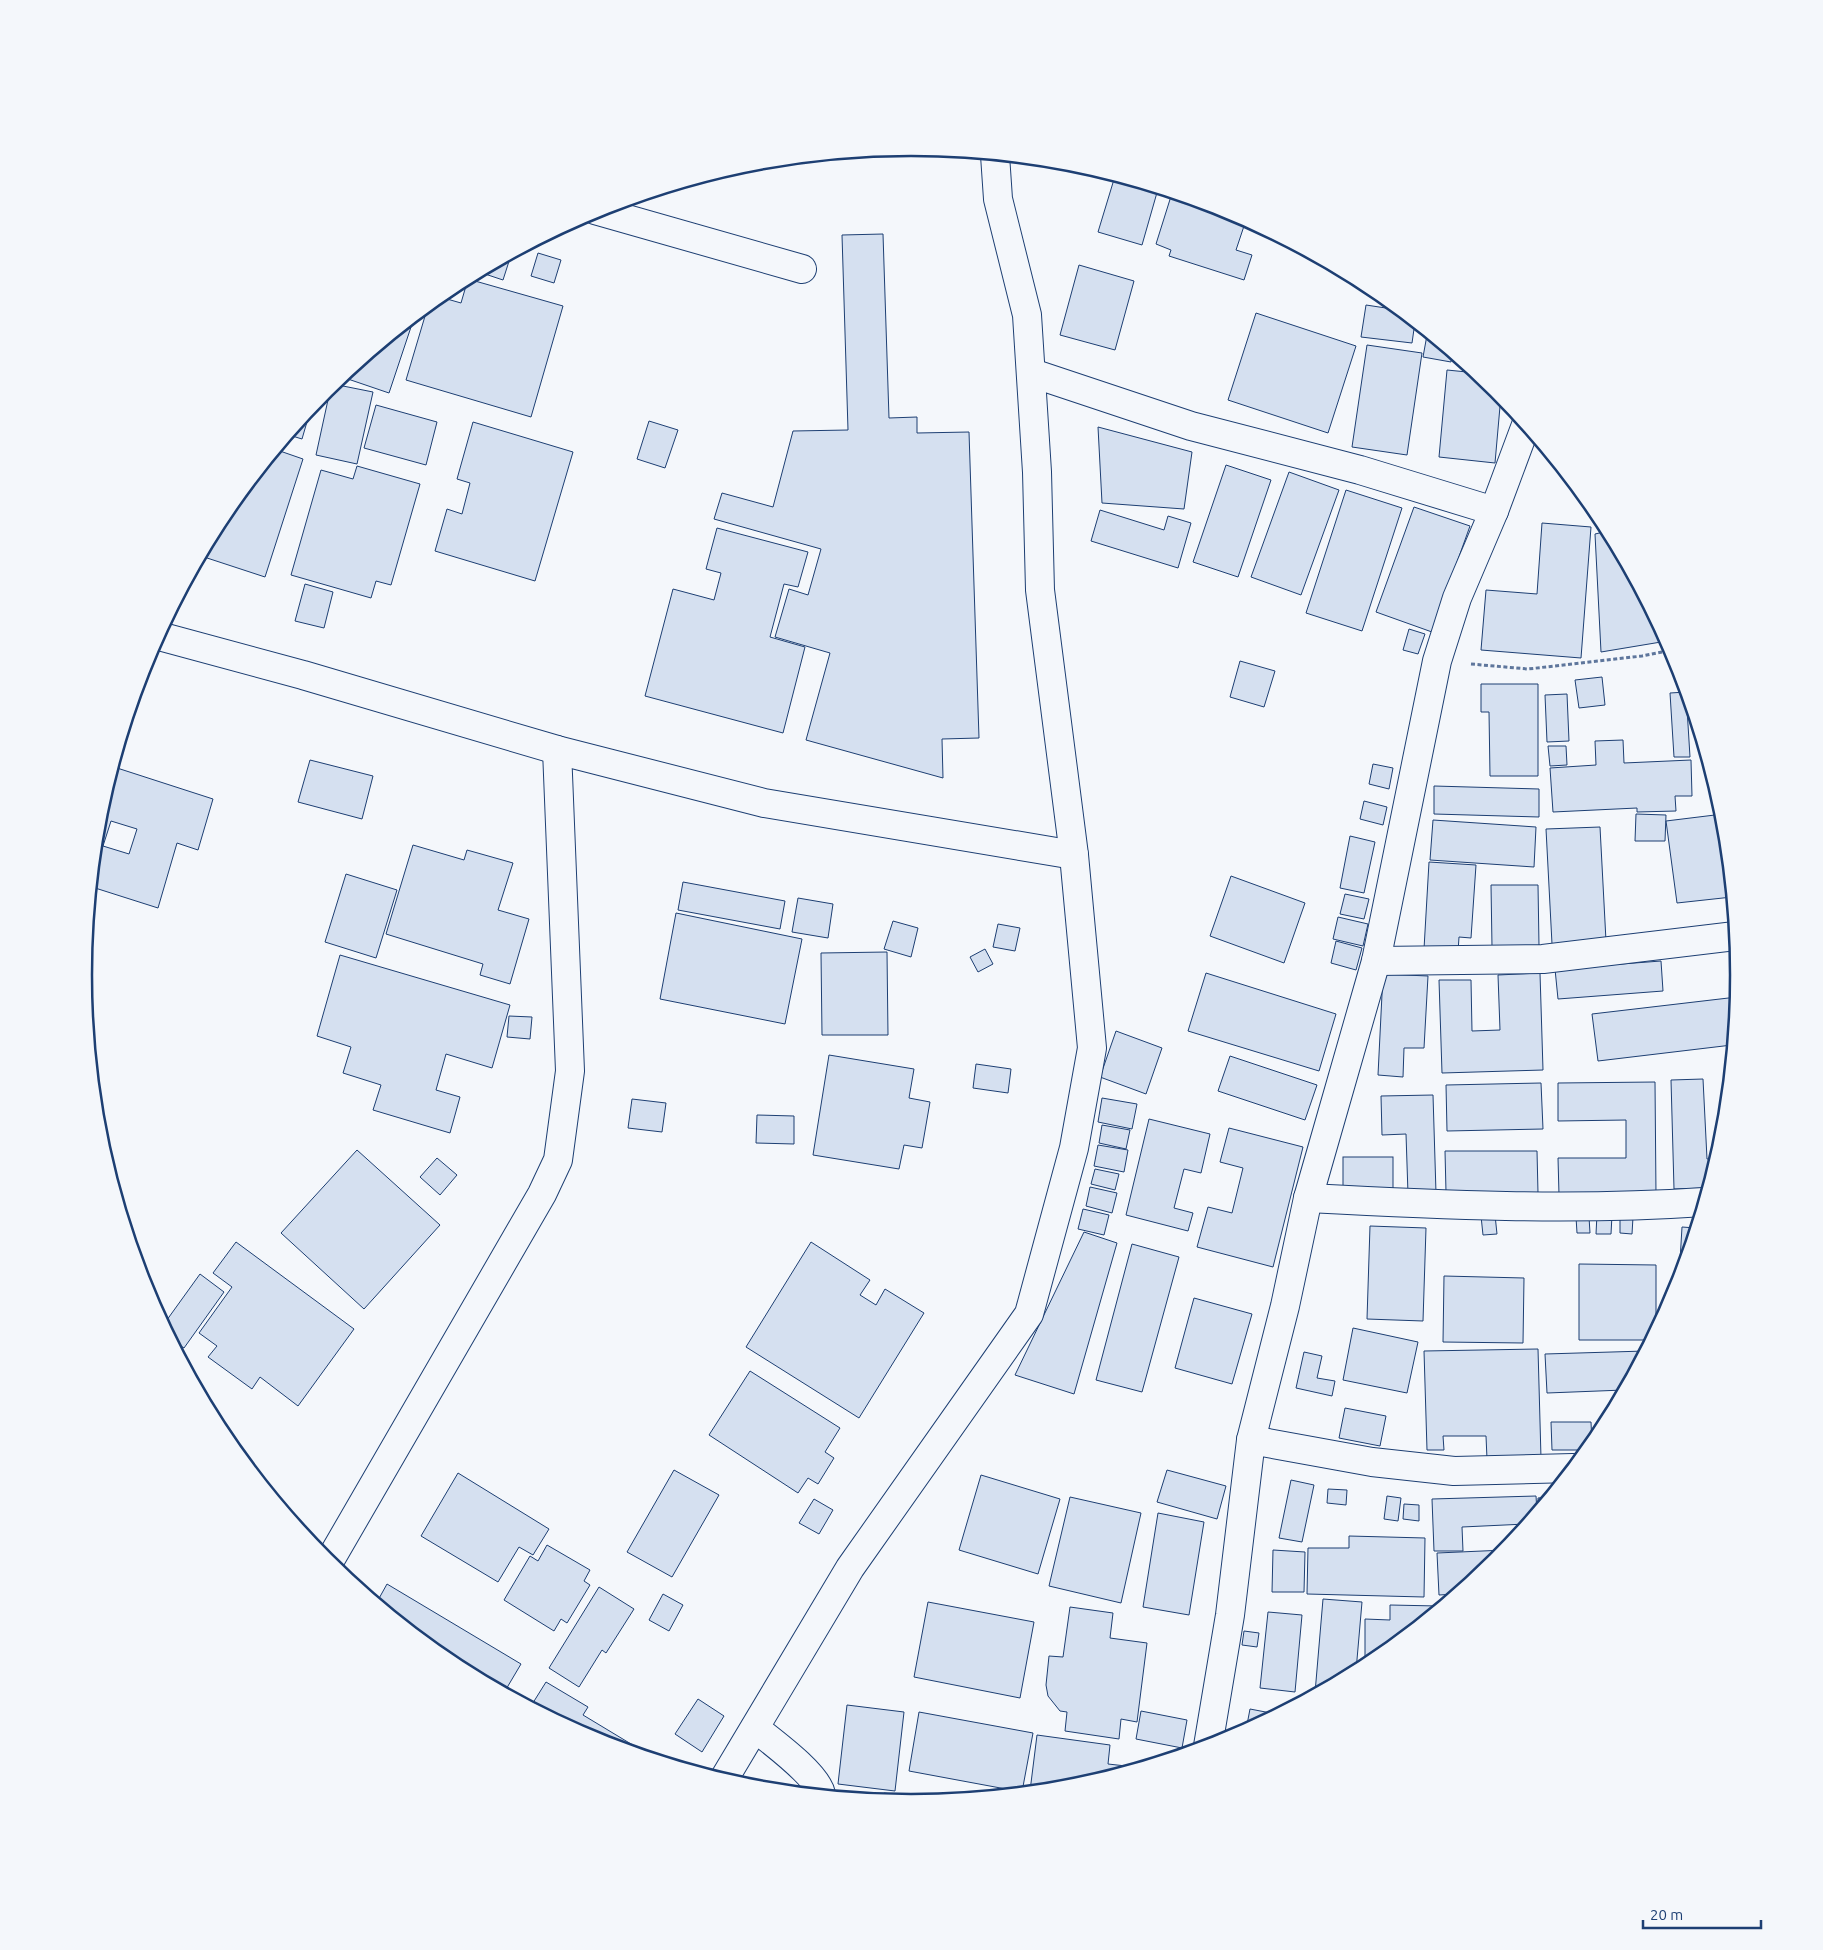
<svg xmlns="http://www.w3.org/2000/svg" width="1823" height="1950" viewBox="0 0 1823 1950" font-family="Ubuntu,sans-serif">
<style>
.building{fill:#d5e0f0;stroke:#1d3f73;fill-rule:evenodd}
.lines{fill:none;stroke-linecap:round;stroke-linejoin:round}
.street-casing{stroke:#1d3f73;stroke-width:30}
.path{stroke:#5e769c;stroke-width:3;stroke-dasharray:4 2.5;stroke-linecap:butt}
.street{stroke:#f4f7fb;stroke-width:28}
.rim{fill:none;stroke:#1d3f73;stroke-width:2.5}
</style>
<rect width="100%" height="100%" fill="#f4f7fb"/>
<!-- building -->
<g class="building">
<polygon points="1115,176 1158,189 1142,245 1098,232"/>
<polygon points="1172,193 1229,210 1246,220 1236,250 1252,255 1244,280 1169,256 1171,250 1156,244"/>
<polygon points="883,234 889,418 917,417 917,433 969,432 979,738 942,739 943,778 806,740 830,653 775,637 789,589 808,595 821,549 714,519 722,493 773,507 793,431 848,430 842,235"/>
<polygon points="538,253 561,260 554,283 531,276"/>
<polygon points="511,255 503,280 479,272"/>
<polygon points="1079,265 1134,281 1115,350 1060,335"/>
<polygon points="468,279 563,306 531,417 406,380 428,306 440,297 461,303"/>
<polygon points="454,285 451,297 442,295 452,287"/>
<polygon points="1366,305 1399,310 1415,322 1412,343 1361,337"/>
<polygon points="1256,313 1356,346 1328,433 1228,400"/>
<polygon points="414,318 389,393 342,377"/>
<polygon points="1427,335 1431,336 1452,353 1451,362 1423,357"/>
<polygon points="1367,345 1422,353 1407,455 1352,447"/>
<polygon points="1447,370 1477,373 1501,395 1495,463 1439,457"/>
<polygon points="333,384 373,392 357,464 316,455 331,386"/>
<polygon points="376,405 437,422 426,465 364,448"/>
<polygon points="311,408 302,439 289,435"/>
<polygon points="649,421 678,430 665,468 637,459"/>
<polygon points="473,422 573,452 535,581 435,551 447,509 462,514 470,483 457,479"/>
<polygon points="1098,427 1192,452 1184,509 1102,503"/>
<polygon points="277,450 303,459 265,577 201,556 223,515"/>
<polygon points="1226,465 1271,480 1238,577 1193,562"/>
<polygon points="357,466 420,484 391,585 376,581 371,598 291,575 321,470 353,479"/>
<polygon points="1289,472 1339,490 1301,595 1251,577"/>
<polygon points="1346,490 1402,508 1362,631 1306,613"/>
<polygon points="1585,497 1600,515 1600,516 1590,518"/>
<polygon points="1414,507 1470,526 1432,632 1376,612"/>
<polygon points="1100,510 1164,530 1168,516 1191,523 1178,568 1091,541"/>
<polygon points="1542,523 1591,527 1581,658 1481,650 1486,590 1537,594"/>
<polygon points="717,528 808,552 798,587 784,584 770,637 805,647 783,733 645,696 673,589 714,600 721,573 706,569"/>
<polygon points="1608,531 1667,641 1601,652 1595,534"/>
<polygon points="305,584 333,592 324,628 295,621"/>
<polygon points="1409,629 1425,634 1418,654 1403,650"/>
<polygon points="1240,661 1275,671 1264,707 1230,697"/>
<polygon points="1602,677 1605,705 1579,708 1575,680"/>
<polygon points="1481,684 1538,684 1538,776 1490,776 1489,712 1481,712"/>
<polygon points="1686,692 1690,757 1674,757 1670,693"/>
<polygon points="1567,694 1569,741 1547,742 1545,695"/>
<polygon points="1623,740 1624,763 1691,760 1692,796 1675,796 1676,811 1637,812 1637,808 1553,812 1550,768 1596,765 1595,741"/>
<polygon points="1548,746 1566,746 1567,765 1550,766"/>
<polygon points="310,760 373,776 362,819 298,802"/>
<polygon points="1373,764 1393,768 1389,789 1369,784"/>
<path d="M114,767L213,799L198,850L177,843L158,908L92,887L100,813ZM111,821L137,829L129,854L103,846Z"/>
<polygon points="1434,786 1539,789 1539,817 1434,814"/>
<polygon points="1364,801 1387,807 1383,825 1360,819"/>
<polygon points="1636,814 1666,815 1665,841 1635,841"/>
<polygon points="1723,814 1732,897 1677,903 1666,821"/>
<polygon points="1433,820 1536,827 1534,867 1430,860"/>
<polygon points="1600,827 1606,941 1552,944 1546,829"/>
<polygon points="1350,836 1375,842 1364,893 1340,888"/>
<polygon points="413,845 464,860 467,850 513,863 498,910 529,919 510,984 480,975 483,964 386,934"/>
<polygon points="1429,862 1476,865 1471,938 1459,937 1458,952 1424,949"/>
<polygon points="346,874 397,890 376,958 325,942"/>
<polygon points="1231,876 1305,903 1284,963 1210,936"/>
<polygon points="683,882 785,901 780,929 678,910"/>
<polygon points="1491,885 1538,885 1539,946 1492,947"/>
<polygon points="1345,894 1369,899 1364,919 1340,914"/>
<polygon points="798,898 833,904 828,938 792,932"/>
<polygon points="676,913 802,939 785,1024 660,999"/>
<polygon points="1338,917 1368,924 1363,946 1333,939"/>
<polygon points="893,921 918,928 911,957 884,949"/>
<polygon points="998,924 1020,928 1015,951 993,947"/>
<polygon points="1336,941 1362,948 1356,970 1331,963"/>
<polygon points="985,949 993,964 978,972 970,957"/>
<polygon points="887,952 888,1035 822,1035 821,953"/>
<polygon points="340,955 510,1005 492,1068 446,1054 436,1090 460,1097 450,1133 373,1110 381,1085 343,1073 351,1047 317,1036"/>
<polygon points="1661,961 1663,991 1558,999 1555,969"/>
<polygon points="1206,973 1336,1014 1319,1071 1188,1031"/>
<polygon points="1540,973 1543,1070 1442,1073 1439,980 1471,980 1472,1031 1500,1030 1498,975"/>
<polygon points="1383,974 1428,976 1424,1048 1404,1048 1403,1077 1378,1075"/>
<polygon points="1737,997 1732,1045 1598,1061 1592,1014"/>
<polygon points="509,1016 532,1017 530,1039 507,1037"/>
<polygon points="1116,1031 1162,1048 1146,1094 1100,1077"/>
<polygon points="829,1055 914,1069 909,1098 930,1102 922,1148 904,1145 899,1169 813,1155"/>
<polygon points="1230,1056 1317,1085 1305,1120 1218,1091"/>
<polygon points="976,1064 1011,1069 1008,1093 973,1088"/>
<polygon points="1703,1079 1707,1159 1717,1159 1708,1188 1674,1189 1671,1080"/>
<polygon points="1655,1082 1656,1195 1559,1195 1558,1158 1626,1158 1626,1120 1558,1121 1558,1083"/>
<polygon points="1541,1083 1543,1129 1447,1131 1446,1085"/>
<polygon points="1433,1095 1436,1193 1408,1194 1406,1134 1382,1135 1381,1096"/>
<polygon points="1102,1098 1137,1104 1132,1129 1098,1122"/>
<polygon points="632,1099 666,1103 662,1132 628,1128"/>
<polygon points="757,1115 794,1116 794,1144 756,1143"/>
<polygon points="1149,1119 1210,1134 1201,1173 1184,1169 1174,1208 1193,1213 1188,1231 1126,1215"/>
<polygon points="1102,1125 1130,1130 1126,1149 1099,1143"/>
<polygon points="1229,1128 1303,1147 1273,1267 1197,1247 1208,1207 1232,1213 1243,1168 1220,1162"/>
<polygon points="1098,1145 1128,1150 1124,1172 1094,1166"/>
<polygon points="357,1150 440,1225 364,1309 281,1233"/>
<polygon points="1445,1151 1537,1151 1538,1193 1446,1192"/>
<rect x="1343" y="1157" width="50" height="33"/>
<polygon points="437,1158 457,1175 440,1195 420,1177"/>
<polygon points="1095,1169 1119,1174 1115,1190 1091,1184"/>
<polygon points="1090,1187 1117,1193 1112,1213 1086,1206"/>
<polygon points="1083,1209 1109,1215 1104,1235 1078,1229"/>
<polygon points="1597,1214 1612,1215 1611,1234 1596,1234"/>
<polygon points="1495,1215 1497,1234 1483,1235 1481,1216"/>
<polygon points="1620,1216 1633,1217 1632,1234 1620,1233"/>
<polygon points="1576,1217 1589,1217 1590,1233 1577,1233"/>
<polygon points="1370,1226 1426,1228 1423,1321 1367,1319"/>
<polygon points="1682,1227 1696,1228 1680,1278 1679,1278"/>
<polygon points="1084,1232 1117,1243 1074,1394 1015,1375"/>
<polygon points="236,1242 354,1329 298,1406 260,1377 252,1389 208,1357 217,1346 199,1333 232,1287 213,1273"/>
<polygon points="811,1242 870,1280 860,1295 876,1305 885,1289 924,1313 859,1418 746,1347"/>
<polygon points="1132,1244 1179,1257 1142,1392 1096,1380"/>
<polygon points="1579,1264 1656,1265 1656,1330 1651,1340 1579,1340"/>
<polygon points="200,1274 224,1292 184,1348 173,1341 164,1324"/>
<polygon points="1444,1276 1524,1278 1523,1343 1443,1342"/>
<polygon points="1194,1298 1252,1314 1232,1384 1175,1368"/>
<polygon points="1353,1328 1418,1342 1407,1393 1343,1380"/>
<polygon points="1538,1349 1541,1458 1487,1459 1486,1436 1443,1436 1444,1450 1427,1450 1424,1351"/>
<polygon points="1645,1351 1624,1390 1547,1393 1545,1354"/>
<polygon points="1304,1352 1322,1356 1317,1378 1335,1381 1332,1396 1296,1388"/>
<polygon points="750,1371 840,1428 825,1452 834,1458 818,1484 808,1478 798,1493 709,1435"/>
<polygon points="1345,1408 1386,1416 1380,1446 1339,1438"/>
<polygon points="1551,1422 1591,1422 1592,1445 1587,1450 1552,1450"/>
<polygon points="225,1437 242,1450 239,1454"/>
<polygon points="674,1470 719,1495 672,1577 627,1552"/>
<polygon points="1167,1470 1226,1486 1217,1519 1157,1502"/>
<polygon points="458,1473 549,1529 533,1555 519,1547 498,1582 421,1536"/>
<polygon points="981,1475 1060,1499 1038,1574 959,1550"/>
<polygon points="1291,1480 1314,1485 1302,1542 1279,1538"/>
<polygon points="1328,1489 1347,1490 1346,1505 1327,1503"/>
<polygon points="1387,1496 1401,1498 1398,1521 1384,1519"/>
<polygon points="1536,1496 1537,1512 1526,1524 1462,1527 1463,1551 1434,1551 1432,1499"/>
<polygon points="1070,1497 1141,1513 1121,1603 1049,1586"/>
<polygon points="1549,1497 1538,1510 1538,1498"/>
<polygon points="814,1499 833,1510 819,1534 799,1523"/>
<polygon points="1404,1504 1419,1505 1419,1521 1403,1519"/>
<polygon points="1158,1513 1204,1522 1189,1615 1143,1607"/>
<polygon points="1349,1536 1425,1538 1424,1597 1307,1594 1308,1548 1349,1548"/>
<polygon points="547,1545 590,1570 584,1581 590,1585 567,1623 561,1619 554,1631 504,1600 530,1556 538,1561"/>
<polygon points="1273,1550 1305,1552 1304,1592 1272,1592"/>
<polygon points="1505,1550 1497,1561 1456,1594 1439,1595 1437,1553"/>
<polygon points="387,1584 521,1664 505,1691 451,1663 377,1602"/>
<polygon points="599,1587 634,1609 606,1653 602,1650 579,1687 549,1668"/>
<polygon points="663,1594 683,1605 669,1631 649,1620"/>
<polygon points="1323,1599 1362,1602 1356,1671 1315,1693"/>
<polygon points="928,1602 1034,1622 1020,1698 914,1677"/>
<polygon points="1390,1605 1438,1606 1438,1609 1365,1667 1365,1619 1390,1620"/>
<polygon points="1070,1607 1113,1613 1110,1638 1147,1643 1137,1722 1121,1719 1119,1739 1065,1731 1067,1712 1060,1711 1048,1696 1046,1685 1049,1656 1063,1657"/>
<polygon points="1268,1612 1302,1615 1295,1692 1260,1688"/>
<polygon points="1244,1631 1259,1633 1257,1647 1242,1645"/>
<polygon points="546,1682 588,1707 583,1715 646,1753 645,1755 594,1740 531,1706"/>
<polygon points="698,1699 724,1716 702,1752 675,1734"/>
<polygon points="847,1705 904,1712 895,1791 838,1784"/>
<polygon points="1250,1709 1276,1714 1246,1730"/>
<polygon points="1141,1711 1187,1720 1182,1748 1136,1739"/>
<polygon points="919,1712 1033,1733 1022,1792 909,1771"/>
<polygon points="1037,1735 1110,1745 1108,1764 1126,1766 1126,1771 1073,1787 1030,1791"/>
<polygon points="884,1793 939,1800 911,1803 884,1800"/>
</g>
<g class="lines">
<!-- street casing -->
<g class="street-casing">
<g id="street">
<polyline points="595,210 802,269"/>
<polyline points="1032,373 1191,426 1360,470 1494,511"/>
<polyline points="159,636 303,675 557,750 764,803 1074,855"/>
<polyline points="1376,961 1543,959 1735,936"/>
<path d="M1308,1198C1440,1205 1572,1211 1704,1202"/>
<polyline points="1251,1440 1372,1462 1454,1471 1573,1468"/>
<polyline points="329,1562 542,1194 558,1160 570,1071 557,750"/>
<path d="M755,1728C771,1741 817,1774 821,1794"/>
<polyline points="1208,1746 1230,1615 1251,1440 1285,1306 1308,1198 1376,961 1437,661 1457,598 1494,511 1526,425"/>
<polyline points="724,1779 850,1568 1029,1314 1074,1148 1092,1048 1074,855 1040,590 1037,472 1027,315 998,199 995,155"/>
</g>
</g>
<!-- path -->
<polyline class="path" points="1471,664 1528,669 1642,656 1672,650"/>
<!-- street -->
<use href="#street" class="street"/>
</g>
<!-- crop -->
<path d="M0 0H1823V1950H0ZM92 975a819 819 0 1 1 1638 0a819 819 0 1 1-1638 0Z" fill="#f4f7fb" fill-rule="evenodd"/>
<path class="rim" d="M92 975a819 819 0 1 1 1638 0a819 819 0 1 1-1638 0Z"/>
<!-- scale -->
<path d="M1643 1920v8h118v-8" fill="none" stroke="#1d3f73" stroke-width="2.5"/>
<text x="1650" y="1920" font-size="15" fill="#1d3f73" stroke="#f4f7fb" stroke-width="4" paint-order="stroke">20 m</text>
</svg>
